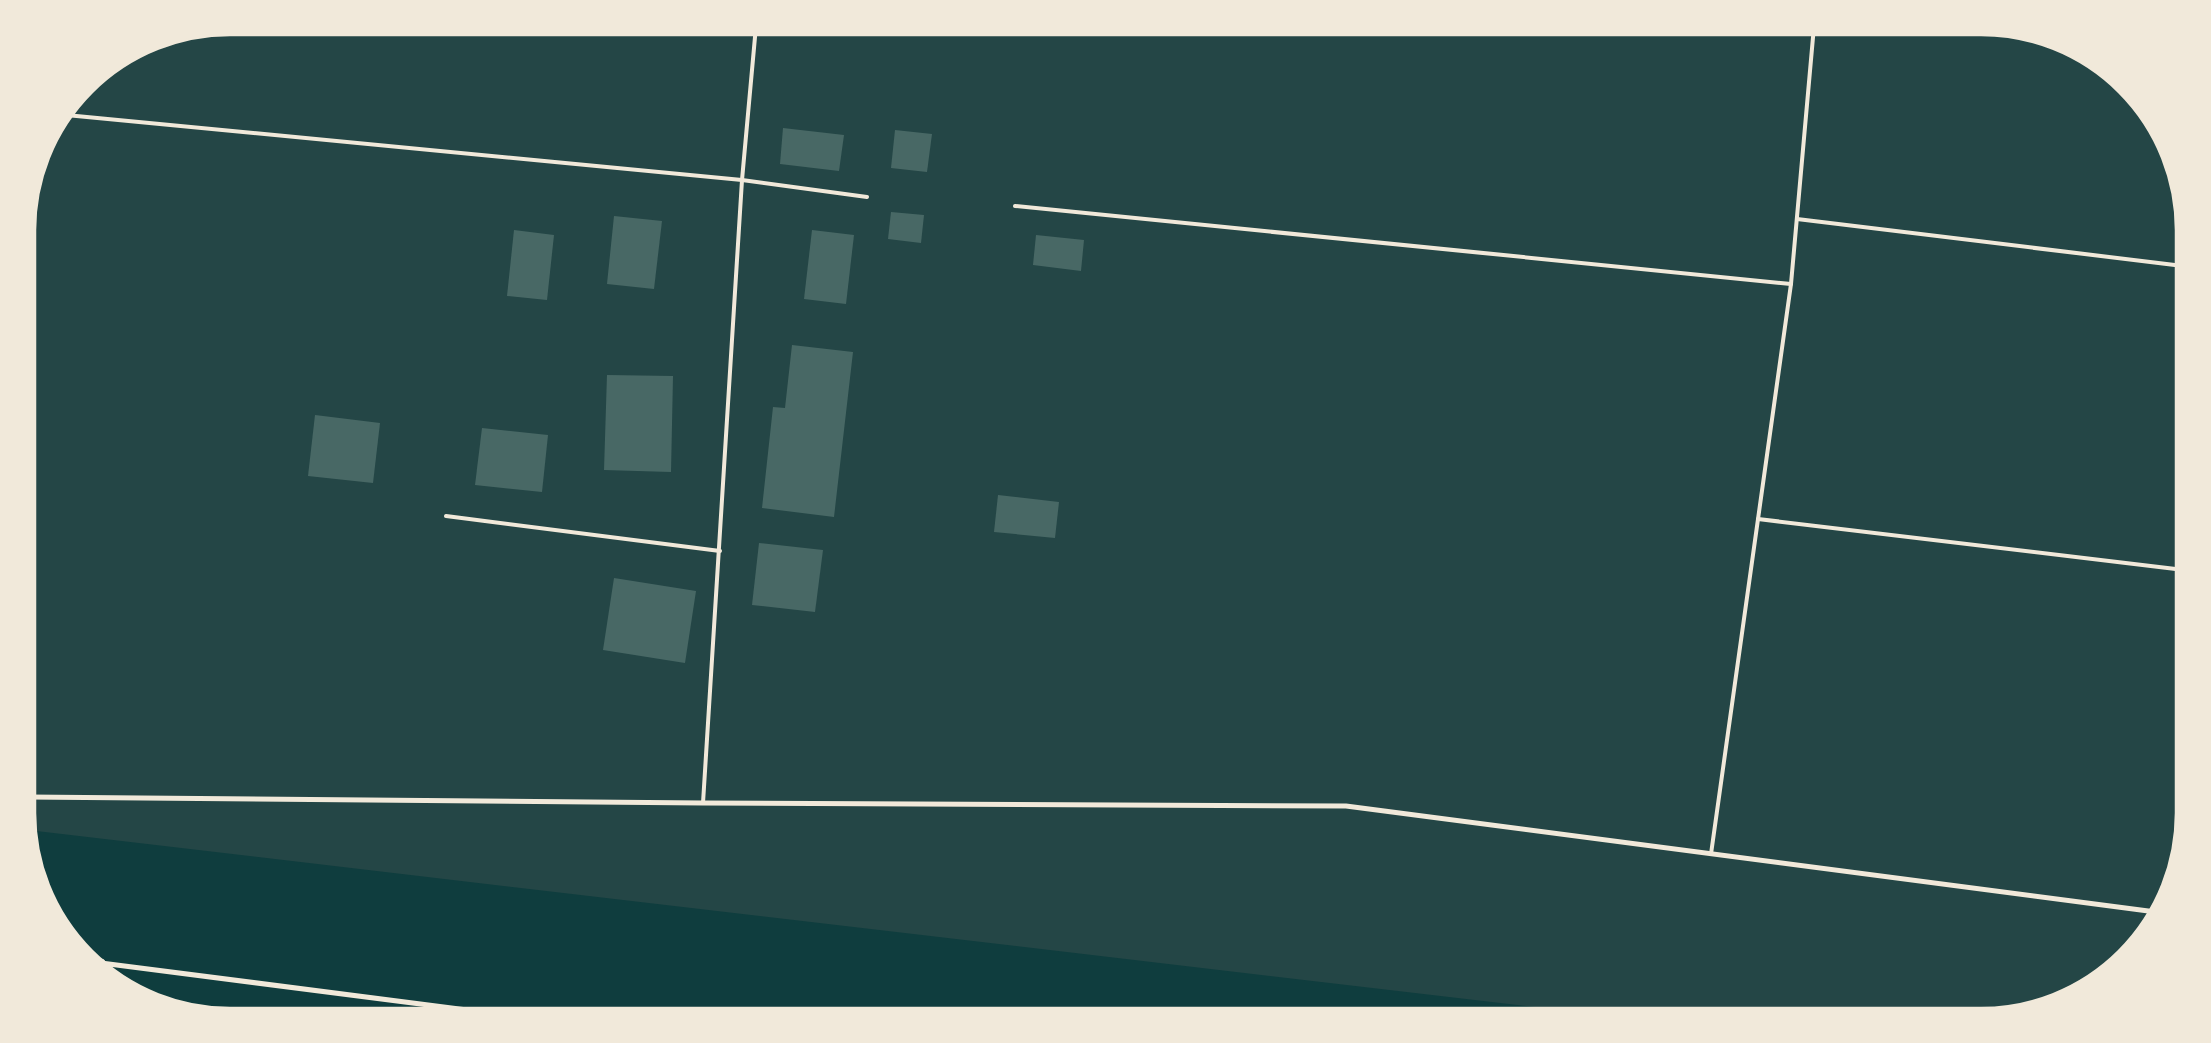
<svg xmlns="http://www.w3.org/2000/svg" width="2211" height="1043" viewBox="0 0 2211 1043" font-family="'Open Sans',sans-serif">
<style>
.green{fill:#244646}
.building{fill:#486865}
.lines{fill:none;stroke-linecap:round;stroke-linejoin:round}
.service{stroke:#f1e9da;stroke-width:4}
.minor{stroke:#f1e9da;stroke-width:5}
.tertiary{stroke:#f1e9da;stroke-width:9}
.rim{fill:none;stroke:#f1e9da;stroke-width:2.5}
</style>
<rect width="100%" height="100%" fill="#0f3d3e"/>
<!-- green -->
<polygon class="green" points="230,26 1981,26 2059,42 2105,68 2143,106 2169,152 2183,203 2185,814 2169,891 2134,947 2095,982 2047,1006 1994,1016 1611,1016 28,830 27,216 47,139 95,77 152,42"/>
<!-- building -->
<g class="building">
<polygon points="783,128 844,135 839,171 780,164"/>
<polygon points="895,130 932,134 927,172 891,168"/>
<polygon points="891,212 924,215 921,243 888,239"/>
<polygon points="614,216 662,221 654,289 607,284"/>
<polygon points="514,230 554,235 547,300 507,296"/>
<polygon points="812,230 854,235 846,304 804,299"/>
<polygon points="1036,235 1084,240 1081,271 1033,265"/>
<polygon points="792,345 853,352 834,517 762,508 773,407 785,408"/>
<polygon points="607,375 673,376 671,472 604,470"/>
<polygon points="315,415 380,423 373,483 308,476"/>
<polygon points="482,428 548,435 542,492 475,485"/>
<polygon points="998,495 1059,502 1055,538 994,532"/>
<polygon points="759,543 823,550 815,612 752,605"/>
<polygon points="614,578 696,591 685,663 603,650"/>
</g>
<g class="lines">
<!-- service -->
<g class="service">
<polyline points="66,115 742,180 867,197"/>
<polyline points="1015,206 1791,284"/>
<polyline points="1797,219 2183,266"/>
<polyline points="446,516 720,551"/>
<polyline points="1758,519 2184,570"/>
<polyline points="703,803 742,180 756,26"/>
<polyline points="1711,854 1791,284 1814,26"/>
</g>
<!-- minor -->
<g class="minor">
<polyline points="28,797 703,803 1346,806 2156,912"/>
<polyline points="101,963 522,1017"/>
</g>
<!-- tertiary -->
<polyline class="tertiary" points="93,961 101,963 101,970"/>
</g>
<!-- crop -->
<path d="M0 0H2211V1043H0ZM230 35H1981A195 195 0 0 1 2176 230V813A195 195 0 0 1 1981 1008H230A195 195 0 0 1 35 813V230A195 195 0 0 1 230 35Z" fill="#f1e9da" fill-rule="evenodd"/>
<path class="rim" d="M230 35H1981A195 195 0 0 1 2176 230V813A195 195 0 0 1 1981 1008H230A195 195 0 0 1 35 813V230A195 195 0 0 1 230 35Z"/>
</svg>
